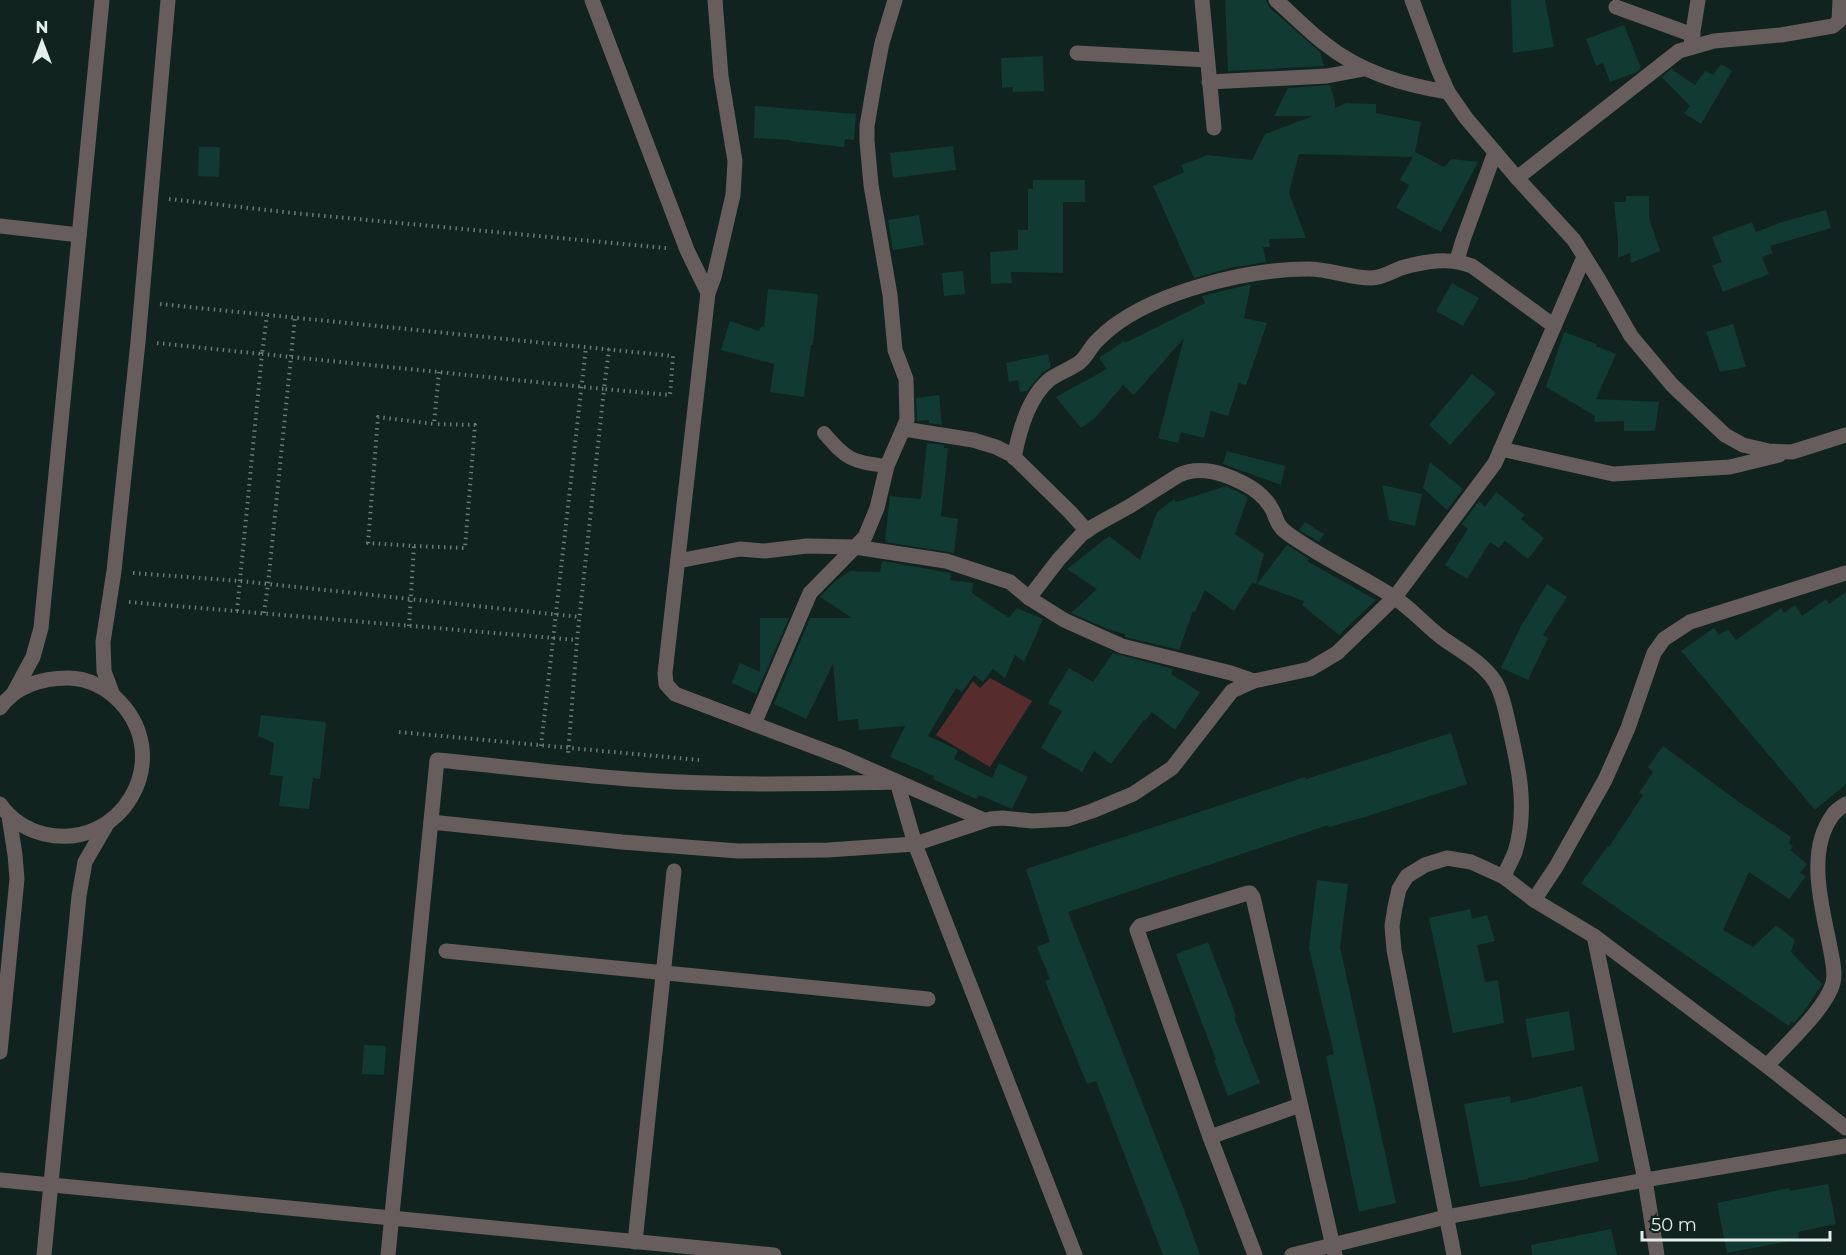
<svg xmlns="http://www.w3.org/2000/svg" width="1846" height="1255" viewBox="0 0 1846 1255" font-family="Montserrat,sans-serif">
<style>
.green{fill:#572c2c}
.building{fill:#113a32}
.lines{fill:none;stroke-linecap:round;stroke-linejoin:round}
.path{stroke:#6b7a76;stroke-width:4;stroke-dasharray:1.5 4.5;stroke-linecap:butt}
.lane{stroke:#665d5c;stroke-width:14}
.street{stroke:#665d5c;stroke-width:15}
</style>
<rect width="100%" height="100%" fill="#11231e"/>
<!-- green -->
<polygon class="green" points="990,678 1032,701 990,767 936,735 973,681 980,688"/>
<!-- building -->
<g class="building">
<polygon points="1225,0 1266,0 1269,7 1320,52 1324,66 1228,71"/>
<polygon points="1511,0 1545,0 1554,47 1513,53"/>
<polygon points="1624,25 1641,68 1635,73 1610,82 1603,63 1596,66 1586,39"/>
<polygon points="1043,56 1044,91 1013,92 1013,87 1002,88 1001,58"/>
<polygon points="1721,64 1732,71 1701,124 1684,113 1690,106 1662,77 1671,69 1695,85 1705,71 1713,75"/>
<polygon points="1330,85 1335,102 1335,108 1346,103 1376,104 1376,113 1421,122 1415,152 1444,167 1452,159 1478,162 1441,232 1396,208 1409,185 1400,180 1413,157 1299,154 1289,193 1306,238 1269,239 1270,247 1263,247 1266,262 1230,268 1194,278 1153,186 1184,172 1181,165 1208,155 1252,160 1265,134 1313,116 1274,116 1288,88"/>
<polygon points="755,106 856,114 854,140 845,139 844,147 791,141 791,140 754,138"/>
<polygon points="953,146 956,170 893,178 890,153"/>
<polygon points="199,147 220,147 219,177 198,176"/>
<polygon points="1033,180 1085,180 1085,202 1063,202 1063,273 1011,272 1012,283 991,284 990,252 1018,250 1018,230 1028,230 1028,189 1033,189"/>
<polygon points="1626,196 1649,196 1649,218 1660,251 1631,263 1630,253 1618,258 1618,239 1614,202 1626,202"/>
<polygon points="1826,210 1831,228 1770,246 1773,253 1762,257 1769,274 1723,292 1712,265 1722,262 1712,237 1752,222 1756,232 1782,222"/>
<polygon points="919,215 924,245 893,250 888,220"/>
<polygon points="963,271 965,294 944,296 942,273"/>
<polygon points="1452,283 1479,298 1463,326 1436,311"/>
<polygon points="1251,284 1244,318 1267,323 1246,385 1239,383 1228,416 1211,411 1204,438 1181,432 1178,443 1158,438 1184,338 1134,395 1123,385 1095,418 1081,428 1056,397 1107,369 1099,358 1124,341 1125,343 1205,303 1202,296"/>
<polygon points="768,289 818,294 813,345 811,345 804,397 770,392 774,364 721,350 730,321 759,331 761,326 764,327"/>
<polygon points="1733,324 1746,367 1720,372 1706,332"/>
<polygon points="1564,332 1597,344 1596,346 1616,354 1596,399 1659,402 1655,431 1624,431 1624,421 1594,422 1595,416 1546,387"/>
<polygon points="1048,354 1051,367 1042,373 1027,391 1020,392 1018,380 1009,382 1006,363"/>
<polygon points="1472,374 1496,393 1450,445 1429,425"/>
<polygon points="939,395 942,425 929,423 929,420 917,421 916,398"/>
<polygon points="927,443 944,445 944,448 948,448 941,516 958,519 954,553 885,542 890,496 921,499"/>
<polygon points="1227,451 1285,466 1281,485 1223,464"/>
<polygon points="1430,462 1463,489 1447,510 1423,488"/>
<polygon points="1382,485 1422,494 1415,526 1389,520"/>
<polygon points="1226,486 1248,497 1235,534 1264,554 1256,584 1252,583 1234,611 1205,590 1195,612 1193,611 1179,650 1125,637 1125,634 1108,629 1071,613 1097,589 1067,569 1109,536 1140,560 1157,512 1174,499 1176,502"/>
<polygon points="1496,492 1525,515 1521,519 1544,538 1528,559 1505,541 1499,548 1490,542 1467,579 1445,565 1468,529 1462,524 1479,501 1485,507"/>
<polygon points="1305,522 1324,534 1319,542 1299,530"/>
<polygon points="1287,545 1309,559 1307,561 1376,600 1339,635 1302,605 1304,601 1257,584"/>
<polygon points="882,561 951,573 950,580 973,583 972,593 1009,618 1017,608 1043,619 1024,662 1015,655 1005,678 993,669 983,682 974,675 962,692 956,688 928,736 958,750 954,759 992,778 999,763 1028,777 1012,809 979,795 976,799 933,779 934,776 890,757 905,726 859,730 858,719 838,721 833,664 806,719 774,704 810,618 852,618 820,597 833,583 850,571 880,572"/>
<polygon points="1547,584 1567,597 1543,635 1548,638 1528,680 1501,668 1521,626"/>
<polygon points="1846,592 1846,784 1815,810 1681,651 1714,628 1719,635 1728,629 1736,640 1781,608 1784,613 1795,605 1802,616 1826,599 1829,604"/>
<polygon points="760,618 789,618 756,694 732,683 740,663 760,672"/>
<polygon points="1113,653 1173,669 1171,674 1200,692 1175,730 1152,712 1145,721 1144,720 1111,764 1094,751 1082,772 1041,748 1062,711 1048,703 1069,668 1093,682"/>
<polygon points="261,715 326,722 320,779 313,778 309,809 279,806 283,776 270,775 274,743 258,736"/>
<polygon points="1451,733 1467,784 1365,817 1329,827 1328,825 1068,912 1183,1207 1200,1255 1163,1255 1096,1081 1087,1084 1045,981 1050,979 1037,947 1050,942 1026,869 1305,777 1306,779 1344,767"/>
<polygon points="1663,746 1739,802 1791,837 1789,843 1793,846 1790,850 1807,864 1800,873 1806,876 1789,899 1749,872 1723,930 1753,947 1776,925 1795,940 1791,952 1822,984 1806,1009 1794,1023 1791,1021 1789,1026 1581,883 1608,846 1609,847 1643,795 1639,793 1653,772 1648,767"/>
<polygon points="1317,880 1348,884 1340,947 1396,1203 1359,1212 1326,1056 1334,1054 1309,948"/>
<polygon points="1470,909 1472,919 1487,915 1495,941 1477,945 1485,982 1498,980 1504,1023 1453,1033 1429,918"/>
<polygon points="1208,942 1236,1016 1234,1017 1260,1083 1228,1096 1214,1060 1216,1060 1176,954"/>
<polygon points="1569,1011 1575,1050 1532,1058 1525,1019"/>
<polygon points="364,1045 386,1046 384,1075 362,1074"/>
<polygon points="1582,1086 1599,1161 1528,1178 1528,1179 1480,1187 1464,1104 1510,1096 1511,1103"/>
<polygon points="1828,1184 1836,1224 1798,1232 1799,1239 1727,1253 1717,1203 1789,1188 1790,1191"/>
<polygon points="1611,1229 1617,1255 1532,1255 1531,1245"/>
</g>
<g class="lines">
<!-- path -->
<g class="path">
<polyline points="169,199 293,213 666,248"/>
<polyline points="160,304 673,356 670,395 604,389 609,349"/>
<polyline points="157,343 262,354 267,315"/>
<polyline points="414,546 465,548 475,425 434,424"/>
<polyline points="133,573 240,581 580,617"/>
<polyline points="129,602 577,640"/>
<polyline points="237,611 262,354 604,389 577,640 568,755"/>
<polyline points="264,613 268,584 295,317"/>
<polyline points="409,626 414,546 368,543 378,417 434,424 439,372"/>
<polyline points="399,732 699,760"/>
<polyline points="541,746 586,347"/>
</g>
<!-- lane -->
<path class="lane" d="M824,433C847,460 852,462 887,466"/>
<!-- street -->
<g class="street">
<polyline points="592,0 687,250 708,293"/>
<polyline points="715,0 721,76 735,161 733,195 714,277 708,293 665,673 666,684 675,694 844,758 984,820"/>
<polyline points="1202,0 1214,128"/>
<path d="M1276,0C1292,14 1307,30 1324,43C1360,72 1403,85 1448,92"/>
<polyline points="1412,0 1437,67 1448,92 1466,118 1517,178 1574,240 1599,280 1631,336 1672,385 1725,435 1743,445 1769,451 1792,452 1846,435"/>
<polyline points="1616,7 1693,35"/>
<polyline points="1691,44 1698,0"/>
<polyline points="1077,53 1207,60"/>
<polyline points="1209,82 1327,76 1364,69"/>
<polyline points="1517,178 1679,51 1714,41 1781,35 1833,26 1839,21 1840,0"/>
<polyline points="0,226 79,235"/>
<polyline points="1457,260 1463,240 1495,152"/>
<polyline points="904,429 973,440 996,447 1012,455 1070,512 1087,531"/>
<polyline points="1501,449 1613,474 1730,467 1779,455"/>
<path d="M1014,458C1019,431 1028,398 1049,380C1058,373 1071,369 1080,362C1086,357 1089,350 1094,344C1099,338 1105,333 1111,328C1158,291 1249,269 1308,269C1330,269 1350,278 1371,278C1382,278 1391,272 1401,268C1425,261 1449,257 1472,266L1554,326"/>
<polyline points="678,561 740,549 765,551 807,546 855,547 946,561 1010,582 1029,598 1064,620 1122,646 1231,673 1254,681"/>
<path d="M1029,598L1059,559L1082,534L1094,526L1130,506L1179,475C1200,465 1223,473 1243,483C1255,489 1267,499 1273,511C1277,520 1278,527 1287,533C1320,557 1358,574 1392,596C1410,607 1424,624 1441,637C1460,651 1483,662 1496,683C1503,696 1506,712 1509,726C1519,768 1528,810 1515,852C1512,860 1507,868 1504,877"/>
<polyline points="112,693 104,671 103,642 114,571 138,342 168,0"/>
<polyline points="13,694 33,657 41,628 102,0"/>
<path d="M0,708C15,686 42,678 68,678C88,678 107,688 120,702C175,760 121,852 44,834C25,829 11,820 0,804"/>
<polyline points="754,724 810,593 865,537 877,508 887,466 907,420 906,379 895,350 890,295 871,185 867,141 867,126 875,79 882,43 895,0"/>
<polyline points="431,822 622,842 738,851 828,850 915,844 990,819 1002,818 1033,821 1068,819 1092,811 1133,794 1172,768 1232,691 1254,681 1310,669 1337,653 1395,597 1495,463 1584,257"/>
<polyline points="1534,900 1556,867 1605,780 1628,728 1654,653 1664,639 1690,622 1846,573"/>
<polyline points="1594,936 1645,1180 1657,1255"/>
<polyline points="446,951 928,999"/>
<polyline points="0,1052 17,879 15,855 9,816"/>
<path d="M1767,1066C1785,1045 1826,1009 1833,983C1836,971 1831,954 1829,942C1821,903 1807,851 1832,816C1835,811 1841,807 1846,804"/>
<polyline points="1210,1137 1300,1105"/>
<polyline points="0,1180 774,1255"/>
<polyline points="635,1242 674,871"/>
<polyline points="44,1255 79,896 85,862 107,824"/>
<path d="M388,1255L437,760C500,766 564,774 628,779C717,786 808,784 897,782L915,844L1075,1255"/>
<polyline points="1255,1255 1210,1137 1137,930 1140,926 1248,893 1250,893 1253,897 1335,1255"/>
<polyline points="1292,1255 1446,1217 1645,1180 1846,1146"/>
<polyline points="1454,1255 1394,950 1392,926 1395,907 1399,889 1407,876 1425,865 1447,858 1471,862 1504,877 1534,900 1594,936 1767,1066 1846,1128"/>
</g>
</g>
<!-- north arrow -->
<g transform="translate(42 42)" stroke="#11231e" stroke-width="4.5" paint-order="stroke">
<path d="M0-4.5L10 22L0 15L-10 22Z" fill="#e2eeea"/>
<text y="-9" font-size="16" font-weight="bold" text-anchor="middle" fill="#e2eeea">N</text>
</g>
<!-- scale -->
<path d="M1642 1231v9h188v-9" fill="none" stroke="#e2eeea" stroke-width="3"/>
<text x="1651" y="1231" font-size="18" fill="#e2eeea" stroke="#11231e" stroke-width="4.5" paint-order="stroke">50 m</text>
</svg>
